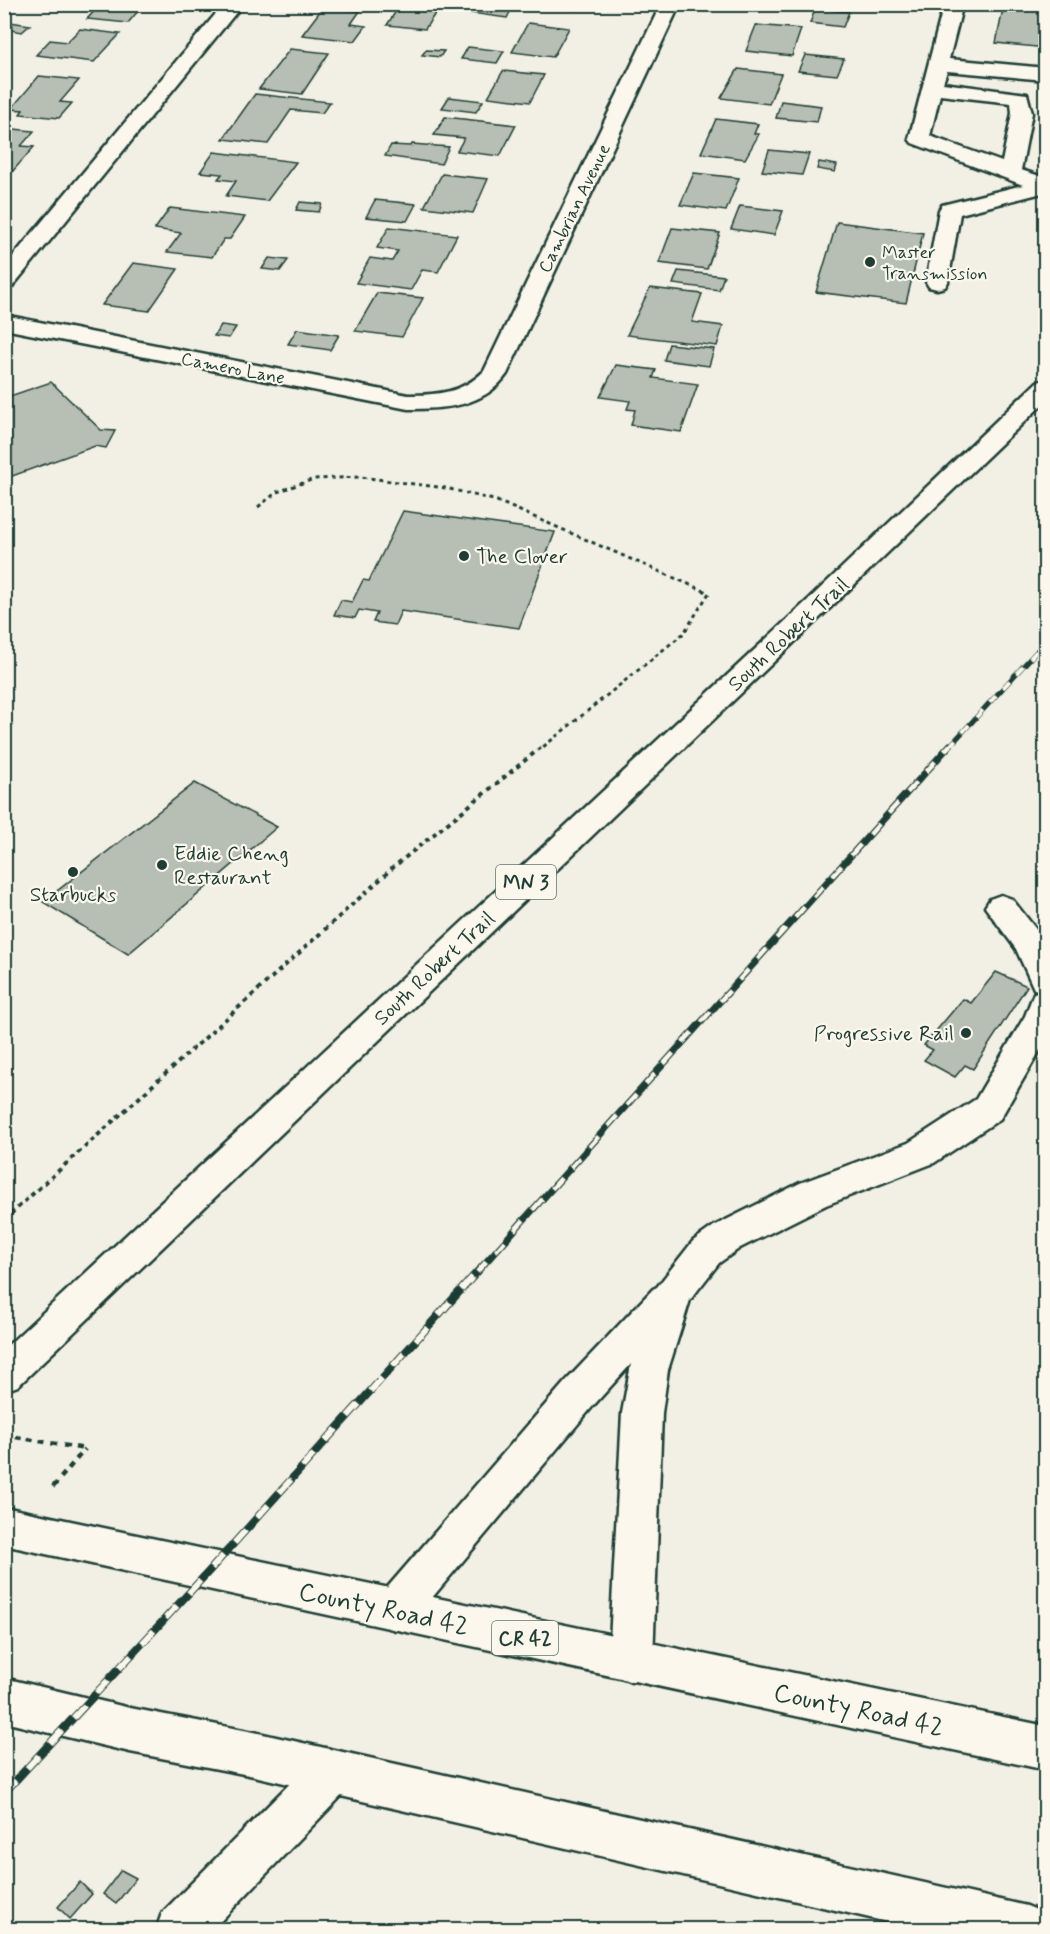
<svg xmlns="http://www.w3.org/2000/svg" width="1050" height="1934" viewBox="0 0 1050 1934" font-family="Mynerve,sans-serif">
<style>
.building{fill:#b7beb3;stroke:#1f3d34;stroke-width:1.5}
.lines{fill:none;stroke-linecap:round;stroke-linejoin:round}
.minor-casing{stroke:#1f3d34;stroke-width:5}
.major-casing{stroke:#1f3d34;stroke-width:5}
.highway-casing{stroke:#1f3d34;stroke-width:5}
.path-far2{stroke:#1f3d34;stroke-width:3;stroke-dasharray:4 4;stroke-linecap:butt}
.path-far1{stroke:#1f3d34;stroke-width:4;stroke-dasharray:4.5 4.5;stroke-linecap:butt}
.path{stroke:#1f3d34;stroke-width:4.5;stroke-dasharray:6 6;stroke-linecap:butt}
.minor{fill:#fbf7ec;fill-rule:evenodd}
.major{fill:#fbf7ec;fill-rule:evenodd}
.highway{fill:#fbf7ec;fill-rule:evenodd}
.rail-far2-casing{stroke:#1f3d34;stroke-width:5}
.rail-far1-casing{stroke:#1f3d34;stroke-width:7}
.rail-casing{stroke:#1f3d34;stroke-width:8}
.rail-far2{stroke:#fbf7ec;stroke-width:4;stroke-dasharray:10;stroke-linecap:butt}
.rail-far1{stroke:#fbf7ec;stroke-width:4.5;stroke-dasharray:14;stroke-linecap:butt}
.rail{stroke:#fbf7ec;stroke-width:6;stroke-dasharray:17;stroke-linecap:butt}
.poi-dot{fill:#1f3d34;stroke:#fbf7ec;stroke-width:2}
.labels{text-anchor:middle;stroke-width:4.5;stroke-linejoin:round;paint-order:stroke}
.far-street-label{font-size:18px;fill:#1f3d34;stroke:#fbf7ec}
.far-poi-label{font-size:18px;fill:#1f3d34;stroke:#fbf7ec;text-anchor:start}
.shield{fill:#fbf7ec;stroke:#61756b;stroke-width:1.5}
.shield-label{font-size:20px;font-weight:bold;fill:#1f3d34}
.poi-label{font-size:21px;fill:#1f3d34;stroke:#fbf7ec;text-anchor:start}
.street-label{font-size:21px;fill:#1f3d34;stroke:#fbf7ec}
.near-street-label{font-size:26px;fill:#1f3d34;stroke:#fbf7ec}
</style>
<rect width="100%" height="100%" fill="#f2f0e5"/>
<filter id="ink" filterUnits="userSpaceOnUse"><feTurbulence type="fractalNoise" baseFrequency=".0167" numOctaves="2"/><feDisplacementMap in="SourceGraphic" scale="12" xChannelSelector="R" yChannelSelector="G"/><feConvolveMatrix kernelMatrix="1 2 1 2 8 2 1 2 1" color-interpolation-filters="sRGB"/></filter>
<g filter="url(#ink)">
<!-- building -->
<g class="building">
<polygon points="101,4 144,4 128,23 87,19"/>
<polygon points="472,4 514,4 507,18 456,11 460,6 471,7"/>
<polygon points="540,4 582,4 579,10 540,6"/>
<polygon points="761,4 803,4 801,9"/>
<polygon points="817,4 834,4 832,10 849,12 843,27 810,23"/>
<polygon points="1004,4 1046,4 1046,48 996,43"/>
<polygon points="323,7 360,11 351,24 366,26 355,41 302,35"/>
<polygon points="398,8 436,12 425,29 387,25"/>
<polygon points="10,22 30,25 22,32 4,29"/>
<polygon points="528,23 569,28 553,57 512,52"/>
<polygon points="756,25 801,29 792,56 746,51"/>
<polygon points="80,29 120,34 94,62 36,55 50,40 67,42"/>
<polygon points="468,47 504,51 497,63 461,59"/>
<polygon points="290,49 329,53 302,94 259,89"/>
<polygon points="426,50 444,51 440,57 422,55"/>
<polygon points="805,55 844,59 837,75 798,71"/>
<polygon points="738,69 781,74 769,104 721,98"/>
<polygon points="503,71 544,75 530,102 488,97"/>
<polygon points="39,76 79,80 60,102 72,103 59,118 20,114 23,110 11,109"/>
<polygon points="255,94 330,102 322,113 291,110 268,144 223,139"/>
<polygon points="449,97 483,101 476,112 442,108"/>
<polygon points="781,101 821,106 817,122 776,118"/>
<polygon points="445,117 516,125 500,156 457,151 464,138 434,135"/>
<polygon points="716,119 758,124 754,134 759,134 745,159 701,153"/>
<polygon points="4,128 34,131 21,146 34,147 12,172 4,171"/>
<polygon points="412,144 449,147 441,164 385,156 391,145 411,146"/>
<polygon points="769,150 809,154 802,175 762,171"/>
<polygon points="214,152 296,162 267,201 226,196 236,181 218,179 222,174 200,172"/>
<polygon points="819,162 837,165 835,172 817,169"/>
<polygon points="694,173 739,178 726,211 680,205"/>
<polygon points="442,174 488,179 473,213 424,207"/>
<polygon points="375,200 416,204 407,221 366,217"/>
<polygon points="300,202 322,204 319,212 296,210"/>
<polygon points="740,206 783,211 774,235 731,229"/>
<polygon points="170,208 245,217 230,239 224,239 212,257 167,252 181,233 155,229"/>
<polygon points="837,222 923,233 906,303 816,292"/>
<polygon points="389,227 457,235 438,272 422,270 411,290 356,283 370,258 392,261 398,251 377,248"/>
<polygon points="672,228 720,233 707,269 659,263"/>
<polygon points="269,258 288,260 280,271 262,269"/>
<polygon points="133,263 178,269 149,311 102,305"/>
<polygon points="678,271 724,276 719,290 673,284"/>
<polygon points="650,288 702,294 692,322 723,326 717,346 627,335"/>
<polygon points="377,293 423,298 402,337 355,331"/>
<polygon points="221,325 236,327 229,338 214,336"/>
<polygon points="297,329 339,335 330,350 288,344"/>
<polygon points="669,344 714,349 709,366 664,360"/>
<polygon points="616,365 656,370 653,378 698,384 681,432 631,425 635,410 627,409 630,401 600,397"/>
<polygon points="51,382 101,430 115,431 106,448 95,446 4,479 4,398"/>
<polygon points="403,511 555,532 519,628 401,611 395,625 373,622 377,613 359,610 355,618 334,615 341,600 352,602 363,580 369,581"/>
<polygon points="195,783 277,827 128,954 43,902"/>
<polygon points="996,972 1027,986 973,1069 965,1065 955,1077 924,1060 933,1050 924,1045 963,999 971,1003"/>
<polygon points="121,1870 136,1878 116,1904 103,1894"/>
<polygon points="80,1882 92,1894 70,1919 58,1907"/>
</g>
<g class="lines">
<!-- minor casing -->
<g class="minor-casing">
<g id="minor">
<polygon points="224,4 243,4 12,287 4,289 4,267"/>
<path d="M661,4H680L507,374C484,407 445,409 408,409L4,329V315L408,395C438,395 462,393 484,371Z"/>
<path d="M944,4H963L949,59L1046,68V80L947,71L943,83L1027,94L1032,113L1021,170L1046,178V192L960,214L948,282L945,287L937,289L929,287L926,282L939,210L942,205L1023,185L912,143L909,139ZM940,95L1011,103L1012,113L1002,162L930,136Z"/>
<polygon points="1001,895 1012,899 1046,942 1046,1040 1000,1119 934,1163 826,1205 740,1248 719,1263 690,1300 668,1370 662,1413 653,1661 646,1676 631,1682 616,1676 609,1661 622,1413 631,1364 593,1406 410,1624 395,1630 380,1624 374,1610 380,1596 565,1382 653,1289 657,1287 693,1241 714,1226 800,1183 908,1143 976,1099 1025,1016 1034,993 1041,991 1034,989 1016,949 985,907 990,899"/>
<polygon points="332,1751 348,1757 354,1773 348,1789 212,1930 156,1930 162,1913 316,1757"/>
</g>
</g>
<!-- major casing -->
<g class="major-casing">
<polygon id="major" points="1046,380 1046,401 18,1386 4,1391 4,1349 808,600 1037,382"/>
</g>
<!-- highway casing -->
<g class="highway-casing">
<g id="highway">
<polygon points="4,1507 1046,1726 1046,1770 4,1545"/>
<polygon points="4,1678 130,1708 254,1732 1027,1906 1044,1913 1046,1930 922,1930 254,1776 130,1752 4,1722"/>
</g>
</g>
<!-- path-far2 -->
<polyline class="path-far2" points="258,507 277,492 314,479 360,477 446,488 497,501 709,593 684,633 543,747"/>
<!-- path-far1 -->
<polyline class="path-far1" points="4,1220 396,865 544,745"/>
<!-- path -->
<g class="path">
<polyline points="4,1435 85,1449"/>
<polyline points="53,1487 85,1449"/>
</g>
<!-- minor -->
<use href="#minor" class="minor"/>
<!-- major -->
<use href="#major" class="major"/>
<!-- highway -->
<use href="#highway" class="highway"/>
<!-- rail-far2 casing -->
<g class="rail-far2-casing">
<polyline id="rail-far2" points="949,747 1046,641"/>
</g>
<!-- rail-far1 casing -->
<g class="rail-far1-casing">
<polyline id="rail-far1" points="477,1272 950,745"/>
</g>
<!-- rail casing -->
<g class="rail-casing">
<polyline id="rail" points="4,1793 210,1570 478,1271"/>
</g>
<!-- rail-far2 -->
<use href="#rail-far2" class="rail-far2"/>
<!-- rail-far1 -->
<use href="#rail-far1" class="rail-far1"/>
<!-- rail -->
<use href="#rail" class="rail"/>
</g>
</g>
<!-- markers -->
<g class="poi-dot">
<circle cx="870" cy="262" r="6"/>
<circle cx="464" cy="556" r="6"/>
<circle cx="162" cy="865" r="6"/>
<circle cx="73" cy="872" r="6"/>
<circle cx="966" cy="1033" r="6"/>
</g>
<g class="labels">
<!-- far-street labels -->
<g class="far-street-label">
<text transform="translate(574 208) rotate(-64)" y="6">Cambrian Avenue</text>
<text transform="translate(233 368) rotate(11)" y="6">Camero Lane</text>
</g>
<!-- far-poi labels -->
<g class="far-poi-label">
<text x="882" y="258">Master<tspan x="882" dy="21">Transmission</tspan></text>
</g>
<!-- shield labels -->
<g class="shield">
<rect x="496" y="865" width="60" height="34" rx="4.5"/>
<rect x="492" y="1621" width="66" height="34" rx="4.5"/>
</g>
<g class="shield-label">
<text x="526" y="889">MN 3</text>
<text x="525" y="1645">CR 42</text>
</g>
<!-- poi labels -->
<g class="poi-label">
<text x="476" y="563">The Clover</text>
<text x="174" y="860">Eddie Cheng<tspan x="174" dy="24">Restaurant</tspan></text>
<text x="73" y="901" text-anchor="middle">Starbucks</text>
<text x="954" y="1040" text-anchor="end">Progressive Rail</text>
</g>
<!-- street labels -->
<g class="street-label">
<text transform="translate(788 634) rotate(-43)" y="7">South Robert Trail</text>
<text transform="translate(434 968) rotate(-43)" y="7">South Robert Trail</text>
</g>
<!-- near-street labels -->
<g class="near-street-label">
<text transform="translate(384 1608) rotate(12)" y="9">County Road 42</text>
<text transform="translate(859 1709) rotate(12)" y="9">County Road 42</text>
</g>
</g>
<!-- margin -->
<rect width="1050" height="1934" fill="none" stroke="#fbf7ec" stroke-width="24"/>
<rect x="12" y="12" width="1026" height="1910" fill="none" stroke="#1f3d34" stroke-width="2" filter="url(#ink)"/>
</svg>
